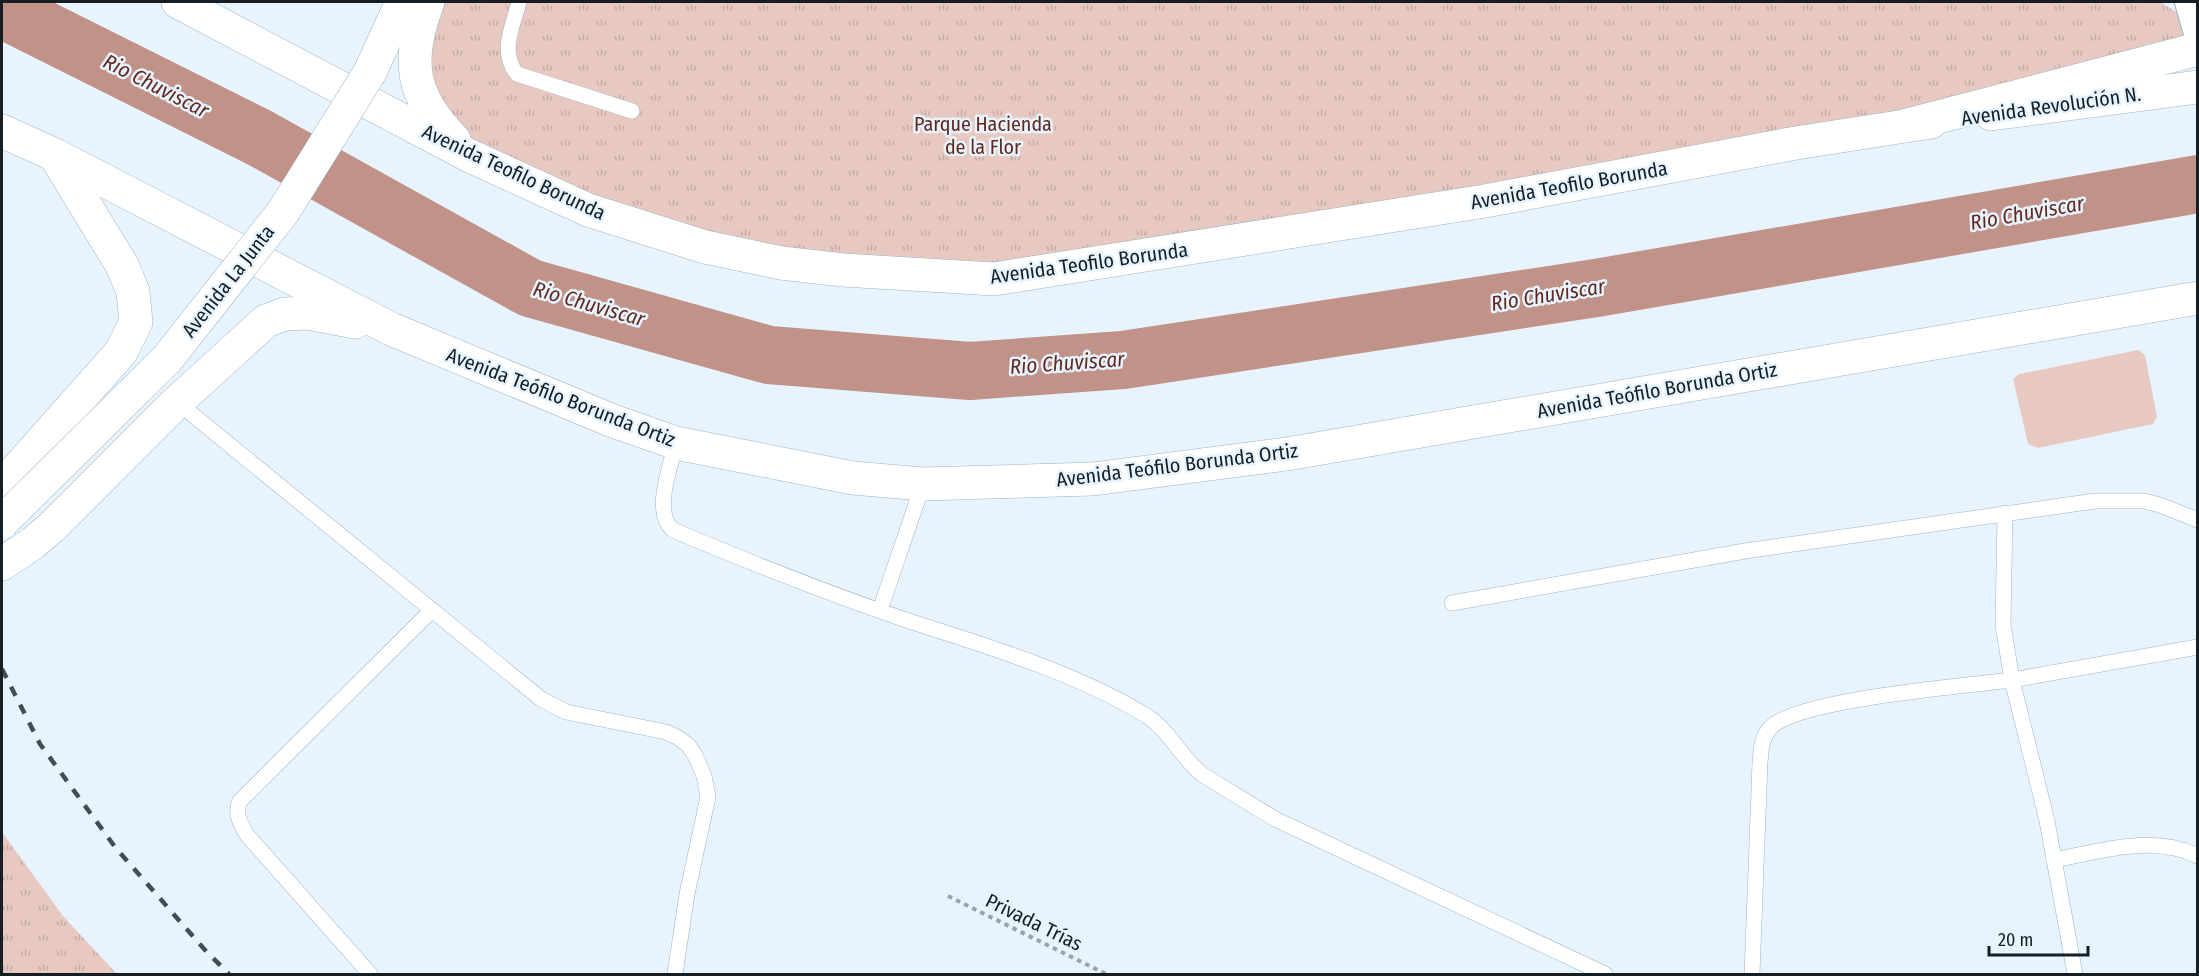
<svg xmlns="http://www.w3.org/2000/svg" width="2199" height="976" viewBox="0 0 2199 976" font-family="'Fira Sans Condensed',sans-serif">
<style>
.grass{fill:url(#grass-tufts)}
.garden{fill:#e8c9c2}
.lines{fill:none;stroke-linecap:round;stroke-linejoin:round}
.river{stroke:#c09288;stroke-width:58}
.service-casing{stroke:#9eb3c2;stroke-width:16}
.minor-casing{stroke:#9eb3c2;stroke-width:32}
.secondary-casing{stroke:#9eb3c2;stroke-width:34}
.primary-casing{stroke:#9eb3c2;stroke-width:34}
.trunk-casing{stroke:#9eb3c2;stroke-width:34}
.path{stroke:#97a2aa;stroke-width:4;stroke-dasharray:4.5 4.5;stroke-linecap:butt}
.service{stroke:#fff;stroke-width:15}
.minor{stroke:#fff;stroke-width:30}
.secondary{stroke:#fff;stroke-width:33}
.primary{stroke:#fff;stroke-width:33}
.trunk{stroke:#fff;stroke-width:33}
.rail{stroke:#434c53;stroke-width:4.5;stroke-dasharray:10 10;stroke-linecap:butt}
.secondary-bridge-casing{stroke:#9eb3c2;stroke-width:34;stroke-linecap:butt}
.secondary-bridge{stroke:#fff;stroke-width:33}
.labels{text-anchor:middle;stroke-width:5;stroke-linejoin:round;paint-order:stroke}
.street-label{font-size:20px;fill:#161e24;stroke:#e7f4fe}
.park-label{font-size:20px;fill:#64291e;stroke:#e7f4fe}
.water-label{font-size:21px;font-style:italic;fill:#64291e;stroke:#e7f4fe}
</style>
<defs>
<pattern id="grass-tufts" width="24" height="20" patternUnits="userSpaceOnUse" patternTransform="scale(1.5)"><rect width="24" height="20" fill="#e8c9c2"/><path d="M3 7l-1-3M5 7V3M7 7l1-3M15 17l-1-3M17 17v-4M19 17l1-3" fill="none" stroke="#c6aca7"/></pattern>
</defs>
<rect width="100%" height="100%" fill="#e7f4fe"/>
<!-- grass -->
<g class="grass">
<polygon points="432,2 2160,2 2198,25 2197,43 1914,109 991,271 699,240 468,149 428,99"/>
<polygon points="2,832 63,916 117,974 2,974"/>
</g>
<!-- garden -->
<polygon class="garden" points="2138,350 2145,355 2157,417 2153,424 2038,448 2028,444 2013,379 2019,374"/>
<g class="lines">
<!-- river -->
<polyline class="river" points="2,9 260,138 530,288 769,355 970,371 1123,360 1596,288 2198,184"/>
<!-- service casing -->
<g class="service-casing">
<g id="service">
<path d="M519,2C513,26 499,52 517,74L632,111"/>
<polyline points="177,402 541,699 566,712 666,732 677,737 688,745 696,757 704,776 708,797 687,894 675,974"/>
<path d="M676,443C671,466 652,512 673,530C749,562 827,593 906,620C988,647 1073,671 1147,716C1171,732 1181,758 1203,775L1275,819L1605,974"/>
<polyline points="2005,513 2003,625 2012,680 2198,647"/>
<polyline points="1452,603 1745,551 2095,501 2144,501 2160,505 2198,520"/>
<polyline points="880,610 923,484"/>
<path d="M2054,860C2101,851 2153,834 2198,856"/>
<path d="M370,974L247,835C241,824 234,814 240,801L432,610"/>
<path d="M1752,974L1760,763C1761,751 1761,738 1770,728C1797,699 1965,686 2012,680L2047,821L2075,974"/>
</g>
</g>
<!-- minor casing -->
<g class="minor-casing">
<polyline id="minor" points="2190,2 2198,30"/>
</g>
<!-- secondary casing -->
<g class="secondary-casing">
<polyline id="secondary" points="370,72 402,2"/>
</g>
<!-- primary casing -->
<g class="primary-casing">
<g id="primary">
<polyline points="178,2 468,155 588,210 705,247 781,263 843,270 994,279 1485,201 1796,143 1931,122"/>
<path d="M428,2C406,60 410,95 454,140"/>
<polyline points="1991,114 2198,87"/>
<polyline points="2,131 55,155 391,329 613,421 676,443 853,478 923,484 1093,479 1287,454 2198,298"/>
<polyline points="2,486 121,352 136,322 133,292 123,267 56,157"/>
<polyline points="2,564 33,543 52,527 177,402 266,321 285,314 308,313 355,322"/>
</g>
</g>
<!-- trunk casing -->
<g class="trunk-casing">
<polyline id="trunk" points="1904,126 2198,49"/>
</g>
<!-- path -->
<polyline class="path" points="948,896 1106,974"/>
<!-- service -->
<use href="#service" class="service"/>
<!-- minor -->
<use href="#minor" class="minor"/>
<!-- secondary -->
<use href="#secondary" class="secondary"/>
<!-- primary -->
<use href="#primary" class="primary"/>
<!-- trunk -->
<use href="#trunk" class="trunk"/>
<!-- rail -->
<polyline class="rail" points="2,669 40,744 115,847 205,950 229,974"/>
<!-- secondary-bridge casing -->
<g class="secondary-bridge-casing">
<polyline id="secondary-bridge" points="2,522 167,359 283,212 370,72"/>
</g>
<!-- secondary-bridge -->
<use href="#secondary-bridge" class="secondary-bridge"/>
</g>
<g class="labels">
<!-- street labels -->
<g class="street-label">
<text transform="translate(2051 106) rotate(-8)" y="7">Avenida Revolución N.</text>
<text transform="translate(514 172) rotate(25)" y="7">Avenida Teofilo Borunda</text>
<text transform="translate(1569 185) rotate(-10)" y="7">Avenida Teofilo Borunda</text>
<text transform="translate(1089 263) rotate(-8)" y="7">Avenida Teofilo Borunda</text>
<text transform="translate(228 281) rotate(-52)" y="7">Avenida La Junta</text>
<text transform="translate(1657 390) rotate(-10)" y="7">Avenida Teófilo Borunda Ortiz</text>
<text transform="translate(561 397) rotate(21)" y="7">Avenida Teófilo Borunda Ortiz</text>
<text transform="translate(1177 465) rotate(-7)" y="7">Avenida Teófilo Borunda Ortiz</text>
<text transform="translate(1034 922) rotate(26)" y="7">Privada Trías</text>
</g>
<!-- park labels -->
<g class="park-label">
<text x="983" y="131">Parque Hacienda<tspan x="983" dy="23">de la Flor</tspan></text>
</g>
<!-- water labels -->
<g class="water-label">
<text transform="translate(156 86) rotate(27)" y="7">Rio Chuviscar</text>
<text transform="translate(2027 213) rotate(-10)" y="7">Rio Chuviscar</text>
<text transform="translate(1548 295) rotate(-9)" y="7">Rio Chuviscar</text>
<text transform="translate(589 304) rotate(16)" y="7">Rio Chuviscar</text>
<text transform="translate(1067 363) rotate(-4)" y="7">Rio Chuviscar</text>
</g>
</g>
<!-- border -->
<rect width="2199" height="976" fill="none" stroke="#161e24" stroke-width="6"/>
<!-- scale -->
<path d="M1989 946v9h99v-9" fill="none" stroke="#161e24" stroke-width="3"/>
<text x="1998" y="946" font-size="18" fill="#161e24" stroke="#e7f4fe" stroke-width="4.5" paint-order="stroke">20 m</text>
</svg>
